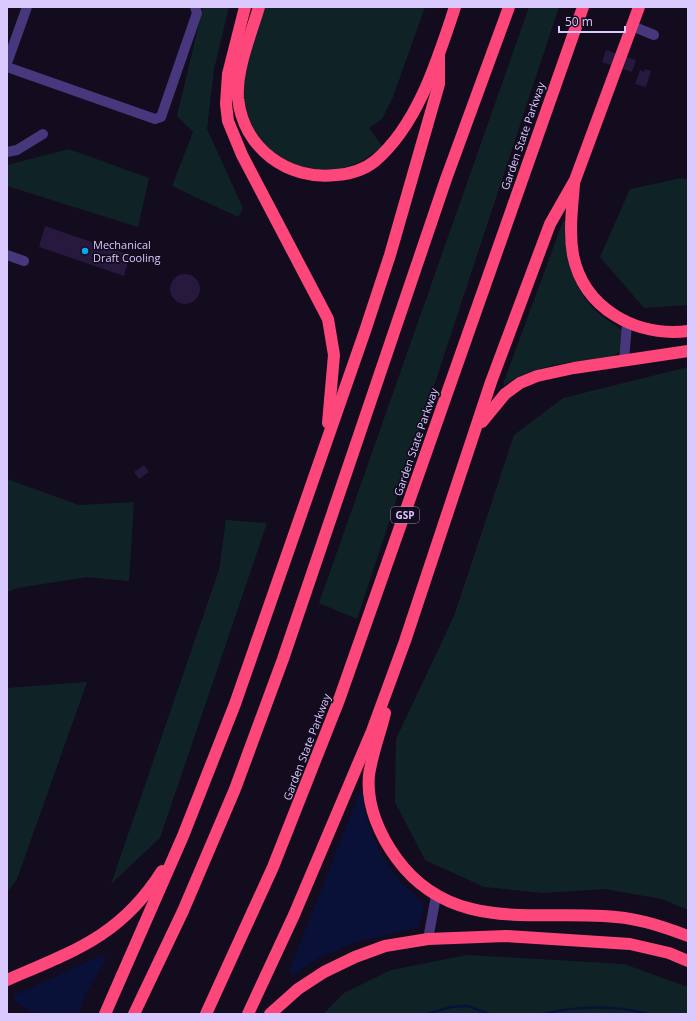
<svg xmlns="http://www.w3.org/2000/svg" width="695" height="1021" viewBox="0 0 695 1021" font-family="'Open Sans',sans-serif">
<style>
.green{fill:#0f2327}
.water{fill:#091139}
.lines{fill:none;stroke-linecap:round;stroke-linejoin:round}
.stream{stroke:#091139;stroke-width:2.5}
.building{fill:#27183e}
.minor{stroke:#47377c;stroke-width:10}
.highway{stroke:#fd467a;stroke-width:12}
.poi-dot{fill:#03aaf0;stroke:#120c1e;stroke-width:1.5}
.labels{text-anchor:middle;stroke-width:3.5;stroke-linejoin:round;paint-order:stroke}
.shield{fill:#120c1e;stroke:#9e90bb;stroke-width:1}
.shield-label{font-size:10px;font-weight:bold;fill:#dac9fe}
.street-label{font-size:11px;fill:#dac9fe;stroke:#120c1e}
.poi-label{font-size:11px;fill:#dac9fe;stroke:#120c1e;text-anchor:start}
</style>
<rect width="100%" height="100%" fill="#120c1e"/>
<!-- green -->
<g class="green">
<polygon points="203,7 229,7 214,69 207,129 243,208 238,217 172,186 193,132 177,116"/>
<path d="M265,7H425L393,97L382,119L369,128L382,146C335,192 253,170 244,102C241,73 257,35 265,7Z"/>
<polygon points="529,7 559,7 357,619 319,603"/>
<polygon points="69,149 149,178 138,227 7,186 7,165"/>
<polygon points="681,178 688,179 688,305 644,308 600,257 630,189"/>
<path d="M563,221L566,222C565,255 572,289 597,312C605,319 614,324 622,330L620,351L614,356C578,362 535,363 505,385L503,384Z"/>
<polygon points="688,367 688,910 662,899 604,889 544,893 484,887 425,860 395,802 396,739 454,616 514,435 563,398"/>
<polygon points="7,479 79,505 134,502 129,581 87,577 18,588 7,592"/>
<polygon points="226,520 267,523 160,838 111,884 219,570"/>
<polygon points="87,682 17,879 7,892 7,688"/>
<polygon points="467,955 624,964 688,987 688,1014 323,1014 344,993 391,970"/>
</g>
<!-- water -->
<g class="water">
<path d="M362,790C365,823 378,855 400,881C407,889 417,895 424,905L419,927L353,943L318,958L292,976L290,969L359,794Z"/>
<path d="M100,956H103L106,959L91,985L88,988L78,1014C56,1014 25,1018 12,996Z"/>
</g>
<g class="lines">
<!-- stream -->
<g class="stream">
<polyline points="426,1014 451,1007 468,1006 489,1014"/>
<path d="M542,1014C577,1006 614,1005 649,1014"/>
</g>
</g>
<!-- building -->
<g class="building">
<polygon points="606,50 636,60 632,72 602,62"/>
<polygon points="645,69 651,71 646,87 635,84 640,70 644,72"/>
<polygon points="45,226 130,255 124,276 39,247"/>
<circle cx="185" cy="289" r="15"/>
<polygon points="144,465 149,472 139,479 134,472"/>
</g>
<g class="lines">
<!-- minor -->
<g class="minor">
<polyline points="632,26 654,35"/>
<polyline points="7,63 27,7"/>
<polyline points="7,67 155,119 161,117 197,13 195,7"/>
<polyline points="7,152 17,150 43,134"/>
<polyline points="7,255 24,261"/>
<polyline points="624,361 627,324"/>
<polyline points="428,939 436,896"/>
</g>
<!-- highway -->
<g class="highway">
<polyline points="245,7 228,74 226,104 228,121 242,155 328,319 334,355 328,423"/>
<path d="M259,7C251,34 236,70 238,98C243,148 288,181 336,175C350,174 364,170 375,161C418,125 438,58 455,7"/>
<path d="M574,185C572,208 569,232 573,255C584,309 636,337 688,331"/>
<polyline points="482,422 505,394 520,383 537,376 574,368 688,351"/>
<path d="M385,713C380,734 372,754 369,775C366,805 380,836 397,859C449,930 527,912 603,916C634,917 659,925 688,936"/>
<path d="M7,980C74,951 121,936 162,871"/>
<polyline points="105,1014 183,836 235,704 365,331 390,255 439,84 439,54"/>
<polyline points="134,1014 183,911 235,789 283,659 446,179 509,7"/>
<polyline points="206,1014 273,867 339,700 583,7"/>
<polyline points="248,1014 294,915 372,731 405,641 491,382 550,224 575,180 639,7"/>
<polyline points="270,1014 298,989 324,972 355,957 385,946 428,939 506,936 630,944 669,953 688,961"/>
</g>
</g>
<!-- markers -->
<circle class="poi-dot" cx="85" cy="251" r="4"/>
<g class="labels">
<!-- shield labels -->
<rect class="shield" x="391" y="507" width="28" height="16" rx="3"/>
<g class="shield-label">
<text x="405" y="519">GSP</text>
</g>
<!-- street labels -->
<g class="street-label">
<text transform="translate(523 136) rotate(-71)" y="4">Garden State Parkway</text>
<text transform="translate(416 442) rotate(-71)" y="4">Garden State Parkway</text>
<text transform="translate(307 747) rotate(-69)" y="4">Garden State Parkway</text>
</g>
<!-- poi labels -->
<g class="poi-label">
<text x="93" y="249">Mechanical<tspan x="93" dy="13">Draft Cooling</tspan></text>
</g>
</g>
<!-- border -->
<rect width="695" height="1021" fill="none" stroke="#dac9fe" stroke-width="16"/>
<!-- scale -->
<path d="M559 26v6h66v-6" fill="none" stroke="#dac9fe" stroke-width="2"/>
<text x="565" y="26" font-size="12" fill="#dac9fe" stroke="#120c1e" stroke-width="3" paint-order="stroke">50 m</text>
</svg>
